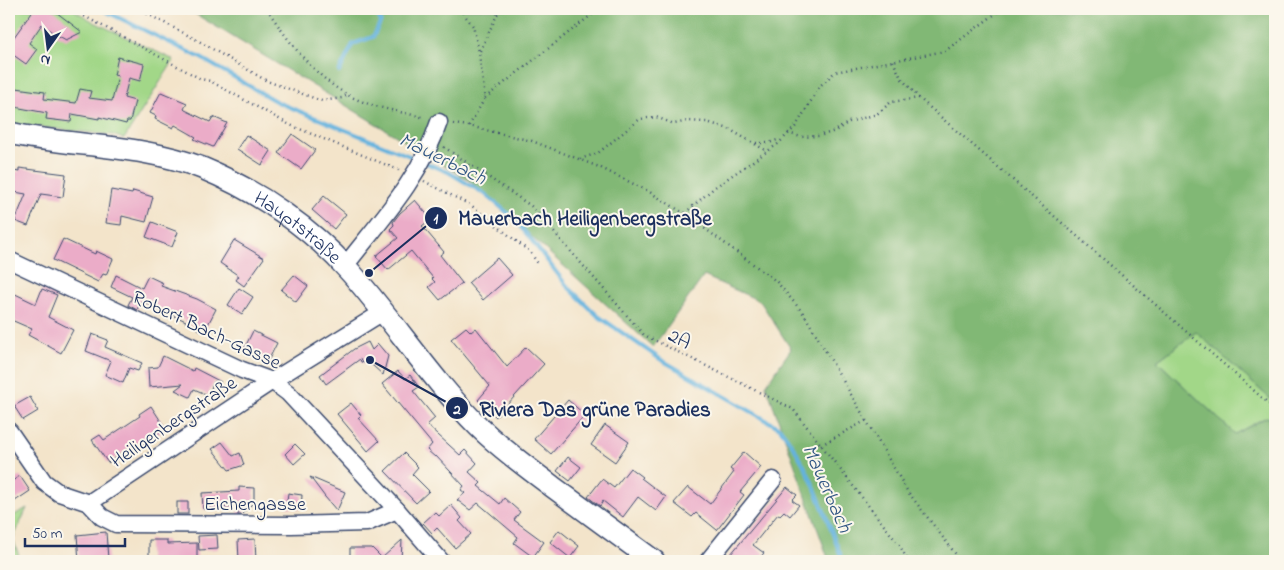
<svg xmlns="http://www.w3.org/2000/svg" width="1284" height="570" viewBox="0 0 1284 570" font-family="'Indie Flower',sans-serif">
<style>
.green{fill:#a2d788;stroke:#5e8373}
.forest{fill:#81b874;stroke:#4e7469}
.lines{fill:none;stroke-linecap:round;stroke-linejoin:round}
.stream{stroke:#64b2de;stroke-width:4}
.building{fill:#ebacc8}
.minor-casing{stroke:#3b4a6e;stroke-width:19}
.major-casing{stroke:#3b4a6e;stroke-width:24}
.path{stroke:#3b4a6e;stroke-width:2.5;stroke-dasharray:1 4;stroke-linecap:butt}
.minor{stroke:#fff;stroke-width:16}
.major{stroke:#fff;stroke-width:21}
.labels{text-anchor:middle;stroke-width:4;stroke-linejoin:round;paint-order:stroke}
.street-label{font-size:20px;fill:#1b2f5e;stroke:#fbf7ec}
.water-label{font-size:21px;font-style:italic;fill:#315684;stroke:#fbf7ec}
.leader{fill:none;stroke:#1b2f5e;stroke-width:2}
.callout-dot{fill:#1b2f5e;stroke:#fbf7ec;stroke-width:2}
.mark-label{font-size:15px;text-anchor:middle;font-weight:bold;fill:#fff}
.callout-label{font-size:21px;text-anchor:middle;font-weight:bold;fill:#1b2f5e;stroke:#fbf7ec;stroke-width:4;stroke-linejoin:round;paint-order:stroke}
</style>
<rect width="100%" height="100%" fill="#fbf7ec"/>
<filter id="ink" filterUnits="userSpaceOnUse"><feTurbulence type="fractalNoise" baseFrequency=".02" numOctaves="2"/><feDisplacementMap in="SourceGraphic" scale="10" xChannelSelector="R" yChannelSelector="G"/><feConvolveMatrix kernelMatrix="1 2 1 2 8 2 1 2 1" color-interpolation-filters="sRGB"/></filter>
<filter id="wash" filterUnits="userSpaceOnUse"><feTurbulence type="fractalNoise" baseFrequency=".0096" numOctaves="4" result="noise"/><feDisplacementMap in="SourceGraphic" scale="20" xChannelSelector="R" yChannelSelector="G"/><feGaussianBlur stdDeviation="1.12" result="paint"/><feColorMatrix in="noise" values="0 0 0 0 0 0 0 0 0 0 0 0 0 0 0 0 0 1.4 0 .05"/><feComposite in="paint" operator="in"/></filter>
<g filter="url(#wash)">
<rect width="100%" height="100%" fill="#f3e4ca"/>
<!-- green -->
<g class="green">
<polygon points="9,9 72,9 94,22 174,60 124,139 113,135 20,125 9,122"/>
<polygon points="1196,332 1275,403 1275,421 1266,417 1235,434 1157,361"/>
<polygon points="27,508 13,539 21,561 9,561 9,518"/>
</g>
<!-- forest -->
<polygon class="forest" points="187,9 1275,9 1275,403 1196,332 1157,361 1235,434 1267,417 1275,421 1275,561 829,561 766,385 791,349 760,301 704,276 653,347 470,181"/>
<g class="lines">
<!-- stream -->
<g class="stream">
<polyline points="101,9 201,58 277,102 417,159"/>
<polyline points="339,72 353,44 373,37 381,21 373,9"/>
<path d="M426,163L448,172L485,194L515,219L567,286L598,316L660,359L780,428C811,466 825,516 843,561"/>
</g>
</g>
<g id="blocks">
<!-- building -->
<g class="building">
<polygon points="34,9 52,9 82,32 66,40 59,36 58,37 42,24 29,43 37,49 26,64 9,52 9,44"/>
<polygon points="118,57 144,64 140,81 129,78 124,98 135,101 130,121 127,121 126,124 99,117 99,119 72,114 71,122 46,119 47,113 9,106 9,87 45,92 44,99 76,103 80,89 91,91 89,98 112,101 118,76 114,75"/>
<polygon points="161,92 187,103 184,109 185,110 210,122 213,117 227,123 213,147 194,139 196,137 175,125 173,128 155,119 156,116 150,113"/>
<polygon points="292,134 315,150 301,169 278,153"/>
<polygon points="246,135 271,151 262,165 237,149"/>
<polygon points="19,168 66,174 63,197 41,194 28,226 15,221 26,194 9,191 9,170 19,172"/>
<polygon points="111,190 132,194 133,191 153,197 146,222 122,216 121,225 106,223"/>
<polygon points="324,196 346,214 334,229 312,210"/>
<polygon points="415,200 431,219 422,226 444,252 440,255 462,283 440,300 429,287 435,282 432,279 433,278 411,251 388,270 376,256 398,238 390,229 394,225 393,222 400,213"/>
<polygon points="152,222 178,232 172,247 146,237"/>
<polygon points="63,239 95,254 96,251 113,259 106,275 103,274 98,282 53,260"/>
<polygon points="234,240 264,258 244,286 236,280 239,276 220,263"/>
<polygon points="497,258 512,275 483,300 468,283"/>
<polygon points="116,275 142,288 148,276 163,283 161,286 197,299 216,309 204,332 185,322 186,321 141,301 137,310 128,305 132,297 111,287"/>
<polygon points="294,275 308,286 296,302 281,290"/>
<polygon points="239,288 253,297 242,314 228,305"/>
<polygon points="42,289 57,295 48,317 73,330 61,353 28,335 32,329 9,319 9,291 36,304"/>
<polygon points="466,327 471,332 476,328 507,367 526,347 544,364 496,417 478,400 490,386 451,339"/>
<polygon points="253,331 277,343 267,363 243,351"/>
<polygon points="92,334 108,340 105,347 142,363 138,371 129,368 123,383 105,375 111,361 86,351"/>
<polygon points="368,342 372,350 378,344 388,356 383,375 372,365 361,362 360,359 326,384 320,375 354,349"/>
<polygon points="163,356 193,371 194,368 221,382 214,382 208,395 194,389 190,397 175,390 183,384 149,387 148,368 158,367"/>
<polygon points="398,371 405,379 410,375 419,387 413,391 435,418 427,425 460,455 465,450 477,463 469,472 481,483 478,486 500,504 504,498 520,512 514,520 544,542 533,557 514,543 518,537 478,503 470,510 457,500 465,493 461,490 464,486 436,456 435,457 427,450 432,444 382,384"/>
<polygon points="30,397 38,411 23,420 14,406"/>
<polygon points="568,400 585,415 551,454 534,439"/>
<polygon points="351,403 361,415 358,418 379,441 368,451 337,414"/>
<polygon points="151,406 166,429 133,450 130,447 108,463 92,440 100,435 104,440 140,416 139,414"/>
<polygon points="605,425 629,442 615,462 591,445"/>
<polygon points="222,442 233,456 240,453 244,465 229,470 212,449"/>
<polygon points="295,444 305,454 294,464 285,454"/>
<polygon points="744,452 761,467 740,492 744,495 717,530 696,513 692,517 674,503 688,487 710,504 734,472 730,469"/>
<polygon points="404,453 418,467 412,474 429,491 416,503 385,471"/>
<polygon points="568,457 581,467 570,481 557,471"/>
<polygon points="630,468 642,477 641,478 666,497 656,511 638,497 623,517 603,501 600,506 588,497 602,479 614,488"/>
<polygon points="20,476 30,491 15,501 9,490 9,483"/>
<polygon points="310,477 345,492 337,511 325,497"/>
<polygon points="239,487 254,488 254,502 241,515 238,515 238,507 203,509 202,493 239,491"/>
<polygon points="787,487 797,495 792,500 799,505 790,516 784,511 780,515 778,514 753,545 764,553 757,561 725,561"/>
<polygon points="288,493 302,495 301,509 286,507"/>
<rect x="177" y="502" width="11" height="12"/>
<polygon points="451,505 462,518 459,521 471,534 455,548 437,528 432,533 423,523 435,512 439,516"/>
<polygon points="559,530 579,546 570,558 550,542"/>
<polygon points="106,532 108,559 79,561 77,535"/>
<polygon points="217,535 218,549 199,550 198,536"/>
<polygon points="255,539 256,561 239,561 238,540"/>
<polygon points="149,540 167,540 167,544 197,543 197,561 149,561"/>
<polygon points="402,540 401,561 350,561 350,548 372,548 382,558"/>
</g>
</g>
</g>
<g filter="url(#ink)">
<use href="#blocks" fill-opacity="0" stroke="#3b4a6e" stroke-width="1"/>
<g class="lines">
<!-- minor casing -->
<g class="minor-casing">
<g id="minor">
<polyline points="9,260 242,370 272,381 288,393 397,510 441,561"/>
<path d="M345,266C380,221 421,177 439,122"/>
<polyline points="9,431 44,482 59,493 89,503 102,517 116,524 291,525 367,523 397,510"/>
<polyline points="89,503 272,381 383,312"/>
<polyline points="708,561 773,480"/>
</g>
</g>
<!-- major casing -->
<g class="major-casing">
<g id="major">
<path id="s1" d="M9,133C72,147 141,144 202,168C258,191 313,229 352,274C396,324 432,380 478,426C501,449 528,468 553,487C587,512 620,536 654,561"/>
</g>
</g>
<!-- path -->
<g class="path">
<polyline points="71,9 201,79 210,81 290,125 401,171"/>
<polyline points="138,9 197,40 267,81 322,101 342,98 348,95"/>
<path d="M267,9C288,41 314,76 348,95C371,108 400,111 425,118"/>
<polyline points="460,9 473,26 479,52"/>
<polyline points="893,61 901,78 919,98 1275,409"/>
<polyline points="485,98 599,9"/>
<polyline points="453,124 469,126 532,141 599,167 648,191 685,214 776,281 804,314 908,492 961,561"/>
<polyline points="469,126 485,98 479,53 498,13 503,9"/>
<polyline points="788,133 801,137 819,136 835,131 849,122 877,114 891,102 919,98"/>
<polyline points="756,143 769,143 780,139"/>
<polyline points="444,147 531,206 644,335 793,409 900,546 908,561"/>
<polyline points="580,159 598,153 640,119 656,117 674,124 688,121 707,122 729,129 767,151"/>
<polyline points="424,181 472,206 530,252 539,265"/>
<polyline points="685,213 715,187 778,144 796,126 820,86 835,72 945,51 1002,9"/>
<polyline points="821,445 867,420"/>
</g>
<!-- minor -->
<use href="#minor" class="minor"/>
<!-- major -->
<use href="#major" class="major"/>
</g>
</g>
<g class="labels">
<!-- street labels -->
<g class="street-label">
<text dy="7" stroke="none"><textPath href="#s1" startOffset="310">Hauptstraße</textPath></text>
<text transform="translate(207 329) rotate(25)" y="7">Robert Bach-Gasse</text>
<text transform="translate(680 338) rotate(27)" y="7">2A</text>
<text transform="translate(173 421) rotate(-34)" y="7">Heiligenbergstraße</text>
<text x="255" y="510">Eichengasse</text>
</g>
<!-- water labels -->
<g class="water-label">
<text transform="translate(443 158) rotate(26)" y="7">Mauerbach</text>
<text transform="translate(828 488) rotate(66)" y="7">Mauerbach</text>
</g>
</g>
<!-- callouts -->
<path class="leader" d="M369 273L436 218M370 360L457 408"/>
<g class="callout-dot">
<circle cx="369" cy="273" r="5"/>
<circle cx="370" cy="360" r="5"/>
<circle cx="436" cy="218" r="12"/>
<circle cx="457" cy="408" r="12"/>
</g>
<g class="mark-label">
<text x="436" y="223">1</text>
<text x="457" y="414">2</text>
</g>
<g class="callout-label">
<text x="585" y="225">Mauerbach Heiligenbergstraße</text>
<text x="595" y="416">Riviera Das grüne Paradies</text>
</g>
<!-- margin -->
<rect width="1284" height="570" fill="none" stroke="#fbf7ec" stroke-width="30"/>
<!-- north arrow -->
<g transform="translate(48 48) rotate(194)" stroke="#fbf7ec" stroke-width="4" paint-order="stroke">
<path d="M0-4L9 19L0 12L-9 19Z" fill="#1b2f5e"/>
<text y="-8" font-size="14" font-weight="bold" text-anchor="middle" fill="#1b2f5e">N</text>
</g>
<!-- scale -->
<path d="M25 538v8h100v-8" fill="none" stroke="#1b2f5e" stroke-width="2.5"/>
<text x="32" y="538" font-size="15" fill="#1b2f5e" stroke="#fbf7ec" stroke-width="4" paint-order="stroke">50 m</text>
</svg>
